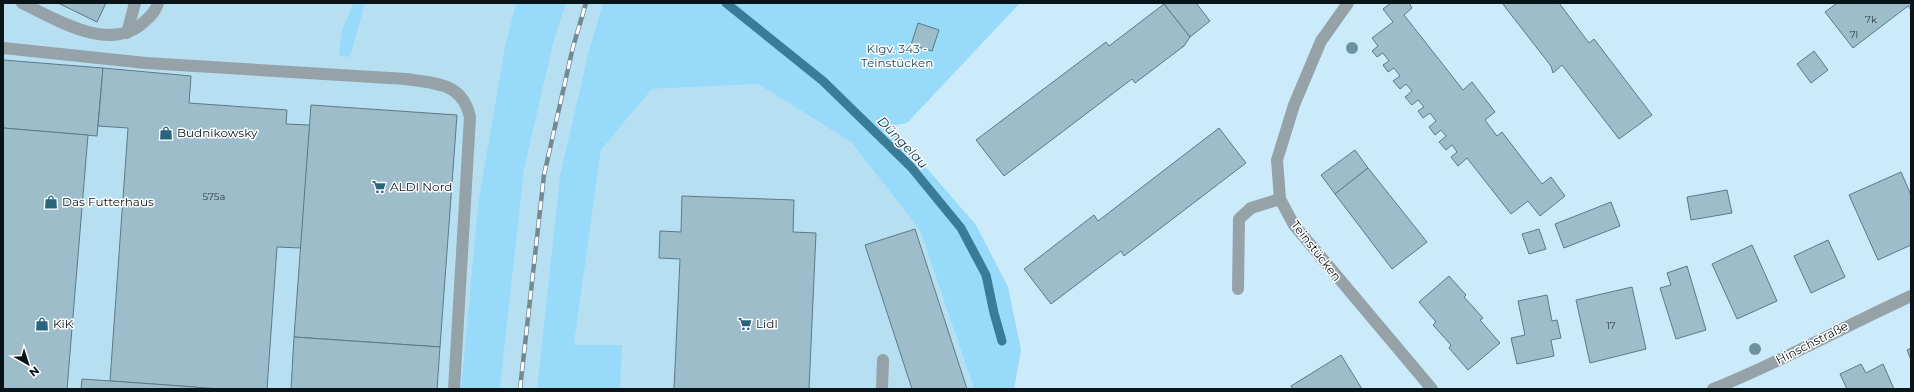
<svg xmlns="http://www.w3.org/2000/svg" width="1914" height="392" viewBox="0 0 1914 392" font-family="Montserrat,sans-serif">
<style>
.built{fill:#b7dff2}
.green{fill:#97daf9}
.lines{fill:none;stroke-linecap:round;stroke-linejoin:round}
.stream{stroke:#3a7c97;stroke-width:9}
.building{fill:#9ebdcb;stroke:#5c7987}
.lane{stroke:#95a2a8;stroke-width:12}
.street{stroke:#95a2a8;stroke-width:12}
.rail-casing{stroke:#738a94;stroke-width:4.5}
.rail{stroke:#fff;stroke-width:3;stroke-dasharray:9;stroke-linecap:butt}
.tree{fill:#6e92a1}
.labels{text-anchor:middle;stroke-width:3;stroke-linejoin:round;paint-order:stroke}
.number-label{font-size:10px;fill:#2e3e46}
.park-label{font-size:12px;fill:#224959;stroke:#fff}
.poi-label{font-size:12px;fill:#091419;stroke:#fff;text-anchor:start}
.street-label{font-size:12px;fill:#091419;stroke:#fff}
.water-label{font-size:13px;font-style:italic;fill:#0a3343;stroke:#fff}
</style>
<rect width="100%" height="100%" fill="#cbebfa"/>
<!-- built -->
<g class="built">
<polygon points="3,3 516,3 505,46 478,204 461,389 3,389"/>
<polygon points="566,3 603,3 589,50 560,175 537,389 500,389 524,170 554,40"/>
<polygon points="758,84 851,142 920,230 974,389 570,389 574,346 601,150 652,89"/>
</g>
<!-- green -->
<g class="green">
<polygon points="354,3 365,3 350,57 339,55 342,30"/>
<polygon points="516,3 566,3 554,40 524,170 500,389 461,389 478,204 505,46"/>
<polygon points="603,3 1020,3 907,123 890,126 976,225 1008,287 1021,350 1014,389 974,389 920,230 851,142 758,84 652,89 601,150 574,345 622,345 620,389 537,389 560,175 589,50"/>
</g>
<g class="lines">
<!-- stream -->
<polyline class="stream" points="726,3 823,81 911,167 961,228 986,275 994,313 1002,341"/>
</g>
<!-- building -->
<g class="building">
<polygon points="58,3 106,3 97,22"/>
<polygon points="1166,3 1196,3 1210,21 1190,37 1164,4"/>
<polygon points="1391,3 1409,3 1412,8 1404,15 1463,90 1472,82 1495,112 1485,120 1497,136 1502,132 1542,184 1551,177 1565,196 1540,216 1528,201 1511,214 1467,158 1458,166 1451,157 1457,152 1455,149 1452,145 1446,150 1439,142 1446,136 1441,130 1435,135 1429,127 1436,121 1430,113 1423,118 1418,111 1424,107 1418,100 1412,105 1405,97 1412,91 1406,84 1400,89 1393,81 1400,76 1394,68 1388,72 1383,65 1389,61 1383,53 1377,57 1372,51 1378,46 1372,38 1393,22 1383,9"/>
<polygon points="1502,3 1559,3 1589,43 1594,39 1652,115 1619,139 1562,65 1553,73 1551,66"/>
<polygon points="1837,3 1911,3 1911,10 1908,6 1853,48 1825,12"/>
<polygon points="1164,4 1190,37 1184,46 1135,83 1132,79 1004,176 976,140 1106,42 1109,46"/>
<polygon points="918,23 939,30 932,51 911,45"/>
<polygon points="1814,51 1828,70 1811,83 1797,64"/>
<polygon points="3,60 103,68 97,136 3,128"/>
<polygon points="103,68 191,76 189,103 287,110 286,124 310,125 301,248 277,247 267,389 221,389 110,381 128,128 98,126"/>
<polygon points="311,105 457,115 440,347 294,337"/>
<polygon points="3,128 88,135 67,389 3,389"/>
<polygon points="1219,128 1246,163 1124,256 1121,251 1051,304 1024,269 1094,215 1098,221"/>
<polygon points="1355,150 1368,168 1335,194 1321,175"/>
<polygon points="1368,168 1427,242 1392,269 1335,194"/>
<polygon points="1901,172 1911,195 1911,245 1878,260 1849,195"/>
<polygon points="1727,190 1732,213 1691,220 1687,197"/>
<polygon points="682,196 794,200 793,232 816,233 809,389 674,389 680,259 659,258 660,231 681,232"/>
<polygon points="1611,202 1620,226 1564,248 1555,224"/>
<polygon points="915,229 967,389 912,389 865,245"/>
<polygon points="1539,229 1546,249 1529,254 1522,234"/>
<polygon points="1828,240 1845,277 1811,293 1794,256"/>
<polygon points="1752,245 1777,301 1737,319 1712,264"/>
<polygon points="1687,266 1706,330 1676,339 1660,288 1671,285 1667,273"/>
<polygon points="1449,276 1466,295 1464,297 1483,318 1480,320 1500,343 1468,370 1449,348 1451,345 1433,325 1436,322 1419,302"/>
<polygon points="1632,287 1646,349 1590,363 1576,300"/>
<polygon points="1547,295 1552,321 1557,320 1561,338 1551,340 1554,356 1517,364 1511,338 1525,335 1518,301"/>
<polygon points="294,337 440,347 437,389 291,389"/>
<polygon points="1911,348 1911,360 1907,350"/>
<polygon points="1341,355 1362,389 1293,389 1291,386"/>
<polygon points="1861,364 1866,373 1883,364 1894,389 1847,389 1840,374"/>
<polygon points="82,379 196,387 196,389 81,389"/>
</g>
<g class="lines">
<!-- lane -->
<g class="lane">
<path d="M22,3C56,19 110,54 144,22C150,17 156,11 158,3"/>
<polyline points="127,33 135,3"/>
<path d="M3,48L146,63L406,79C436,84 462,82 470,117L454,389"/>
<polyline points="1238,289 1239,219 1251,208 1280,199"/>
<polyline points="882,389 883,360"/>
</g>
<!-- street -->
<g class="street">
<polyline points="1348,3 1321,41 1294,105 1277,160 1280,199 1294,225 1432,389"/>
<path d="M1713,389C1781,362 1845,326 1911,296"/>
</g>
<!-- rail casing -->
<g class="rail-casing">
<polyline id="rail" points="520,389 544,175 573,47 586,3"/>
</g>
<!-- rail -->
<use href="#rail" class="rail"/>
</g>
<!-- trees -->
<g class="tree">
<circle cx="1352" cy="48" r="6"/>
<circle cx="1755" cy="349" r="6"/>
</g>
<!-- icons -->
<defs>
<g id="shop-bare" transform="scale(1.08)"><path d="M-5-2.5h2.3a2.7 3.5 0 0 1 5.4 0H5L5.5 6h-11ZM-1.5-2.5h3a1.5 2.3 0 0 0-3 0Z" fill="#2a657d" stroke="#fff" stroke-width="2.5" paint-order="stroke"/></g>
<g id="supermarket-bare" transform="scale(1.08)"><path d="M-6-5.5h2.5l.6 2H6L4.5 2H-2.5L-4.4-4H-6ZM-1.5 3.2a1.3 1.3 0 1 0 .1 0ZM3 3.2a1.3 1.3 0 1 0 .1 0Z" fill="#2a657d" stroke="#fff" stroke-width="2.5" paint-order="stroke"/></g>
</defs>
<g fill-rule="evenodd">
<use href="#shop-bare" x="166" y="133"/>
<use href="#supermarket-bare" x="379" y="187"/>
<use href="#shop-bare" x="51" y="202"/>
<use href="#shop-bare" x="42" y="324"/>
<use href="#supermarket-bare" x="745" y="324"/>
</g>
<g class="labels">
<!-- number labels -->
<g class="number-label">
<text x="1871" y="23">7k</text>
<text x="1854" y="38">7l</text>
<text x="214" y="200">575a</text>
<text x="1611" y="329">17</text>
</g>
<!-- park labels -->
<g class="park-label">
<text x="897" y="53">Klgv. 343 -<tspan x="897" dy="14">Teinstücken</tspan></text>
</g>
<!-- poi labels -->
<g class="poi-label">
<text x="177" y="137">Budnikowsky</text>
<text x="390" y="191">ALDI Nord</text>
<text x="62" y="206">Das Futterhaus</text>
<text x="53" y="328">KiK</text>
<text x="756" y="328">Lidl</text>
</g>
<!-- street labels -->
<g class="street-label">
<text transform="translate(1316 251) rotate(52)" y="4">Teinstücken</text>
<text transform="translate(1812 343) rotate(-27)" y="4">Hinschstraße</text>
</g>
<!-- water labels -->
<g class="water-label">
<text transform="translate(903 142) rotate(46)" y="5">Düngelau</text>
</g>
</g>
<!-- border -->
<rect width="1914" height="392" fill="none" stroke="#091419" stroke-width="8"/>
<!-- north arrow -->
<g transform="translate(28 364) rotate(141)" stroke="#ffffff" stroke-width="3" paint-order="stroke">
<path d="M0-3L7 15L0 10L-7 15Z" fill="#091419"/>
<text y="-6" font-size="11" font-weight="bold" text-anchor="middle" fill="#091419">N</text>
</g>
</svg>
